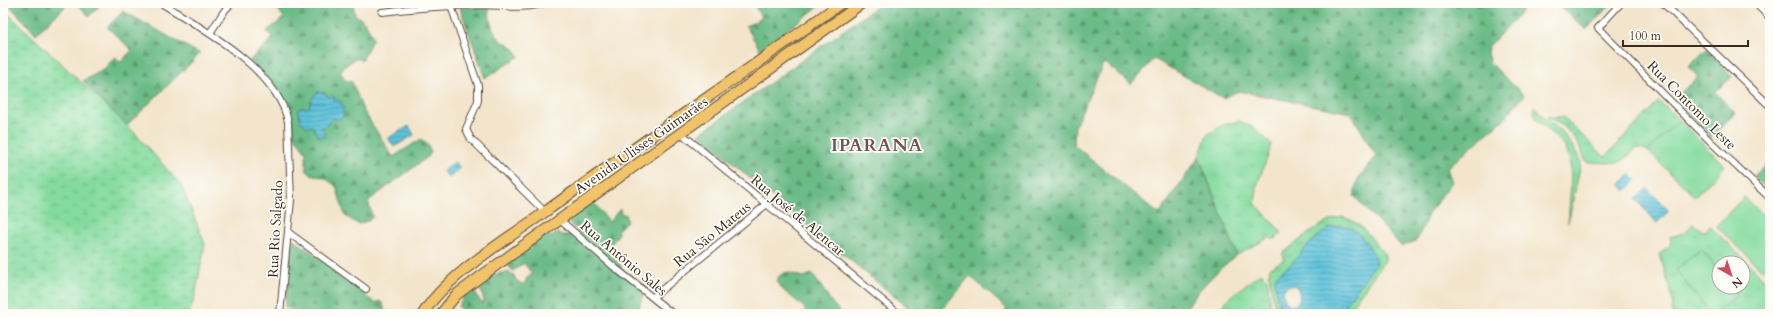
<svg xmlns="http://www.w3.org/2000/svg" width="1773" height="317" viewBox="0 0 1773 317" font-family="Cardo,serif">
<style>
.grass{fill:url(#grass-tufts);stroke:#60825e;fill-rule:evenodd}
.forest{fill:url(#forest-firs);stroke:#537252}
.wetland{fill:url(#wetland-marsh);stroke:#60825e}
.park{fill:#84db9f;stroke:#60825e}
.water{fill:url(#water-rules);stroke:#4c767c;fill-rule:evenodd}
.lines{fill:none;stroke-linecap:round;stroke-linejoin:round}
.minor-casing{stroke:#574638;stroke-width:8}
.primary-casing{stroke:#574638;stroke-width:12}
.minor{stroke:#fff;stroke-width:6}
.primary{stroke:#f1c36a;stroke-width:10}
.labels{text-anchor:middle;stroke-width:3.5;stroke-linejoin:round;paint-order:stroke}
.street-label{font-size:14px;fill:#3b2a1e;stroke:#fdfcf7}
.district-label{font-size:18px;font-weight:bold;letter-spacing:1px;fill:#764f54;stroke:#fdfcf7}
</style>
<defs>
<pattern id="grass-tufts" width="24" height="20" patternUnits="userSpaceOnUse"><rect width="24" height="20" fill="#84db9f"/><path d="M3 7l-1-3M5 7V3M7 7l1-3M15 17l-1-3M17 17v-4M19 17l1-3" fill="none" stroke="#73bc88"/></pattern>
<pattern id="forest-firs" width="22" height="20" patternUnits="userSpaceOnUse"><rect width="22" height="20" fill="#6bbb86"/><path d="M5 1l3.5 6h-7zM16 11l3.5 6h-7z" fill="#59986d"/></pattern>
<pattern id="wetland-marsh" width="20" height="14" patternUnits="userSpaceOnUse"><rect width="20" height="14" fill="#84db9f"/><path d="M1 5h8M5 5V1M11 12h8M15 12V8" fill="none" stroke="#73bc88"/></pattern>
<pattern id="water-rules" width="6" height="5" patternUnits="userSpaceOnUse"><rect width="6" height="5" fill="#5ec3db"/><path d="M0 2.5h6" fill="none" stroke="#4f9fb1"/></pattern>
</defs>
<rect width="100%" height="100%" fill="#fdfcf7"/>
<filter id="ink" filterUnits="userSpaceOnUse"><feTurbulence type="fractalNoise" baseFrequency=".025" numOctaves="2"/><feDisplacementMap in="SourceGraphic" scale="8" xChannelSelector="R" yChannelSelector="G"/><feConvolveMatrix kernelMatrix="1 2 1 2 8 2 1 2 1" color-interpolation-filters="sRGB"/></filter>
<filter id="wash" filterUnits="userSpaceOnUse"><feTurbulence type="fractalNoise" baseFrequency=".012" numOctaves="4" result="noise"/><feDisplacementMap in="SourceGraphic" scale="16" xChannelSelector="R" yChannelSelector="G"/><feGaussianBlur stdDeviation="0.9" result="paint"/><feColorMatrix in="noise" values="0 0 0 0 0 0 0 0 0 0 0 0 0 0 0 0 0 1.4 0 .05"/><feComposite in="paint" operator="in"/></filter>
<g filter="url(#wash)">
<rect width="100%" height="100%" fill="#f3e5cc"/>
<!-- grass -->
<g class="grass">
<path d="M1659,101L1679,120L1648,151C1631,143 1634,156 1621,161C1611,164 1597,162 1586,162C1579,142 1567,125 1547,117H1563L1605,157Z"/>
<path d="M1535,106L1543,117L1562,132L1576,152L1581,163L1568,223C1569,202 1575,168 1566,149C1559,134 1529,123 1535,106Z"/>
<polygon points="1239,121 1255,128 1271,144 1269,153 1258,182 1255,203 1282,233 1273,240 1270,237 1237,255 1199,157 1207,135 1223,125"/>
<path d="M1342,217C1361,221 1373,241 1385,255V260L1346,314H1339L1377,262L1311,242L1291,264L1276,276L1275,281L1280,314H1276L1269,275L1270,268L1285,259L1282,254C1301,240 1318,222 1342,217Z"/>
<path d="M1693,224L1703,231L1710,226L1767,282L1770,279V314H1672L1673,301L1660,254L1671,244L1670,237L1684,233ZM1719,263H1743V287H1719Z"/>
<polygon points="1261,273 1267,279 1272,314 1215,314 1230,297"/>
</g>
<!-- forest -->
<g class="forest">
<polygon points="7,3 69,3 36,34"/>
<polygon points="77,3 103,3 89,16"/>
<path d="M274,3H353L355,15C365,19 369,29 373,38L362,60L355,58L340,71L345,80L352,82L363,110L393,157L421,139L427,144L431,151L429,156L368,201L373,217L367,221L358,224L345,216L336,186L325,178L310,174L306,170V152L296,139L286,107L279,94L249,61L273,38L267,31L284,18Z"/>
<polygon points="753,3 823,3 760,50 746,26 762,18"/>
<path d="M882,3H1530L1488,47L1487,53L1490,63L1524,95L1504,119L1447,168L1452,182L1429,213L1417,240L1402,247L1354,196L1357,181L1376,156L1351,113L1239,91L1223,98L1154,59L1131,84L1104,62L1075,126L1074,145L1159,214L1199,157L1237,255C1215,272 1197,290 1183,314H1003L1007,309L970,276L938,314H916L745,174L699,134Z"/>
<polygon points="1557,3 1612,3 1586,30"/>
<path d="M489,7C489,23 492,30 502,42L509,44L520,56L485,78L460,8Z"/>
<polygon points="123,11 200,54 126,126 83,81 103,70 115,57 121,62 132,50 107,27"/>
<polygon points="1707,49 1732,77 1715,92 1735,113 1711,138 1675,98 1698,77 1688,66"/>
<polygon points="1770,161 1770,194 1754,176"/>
<path d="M591,199L609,222L620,209L621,214H625L627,221L617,231L619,233L608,249L609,254L621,265V270L637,279L649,288L642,298L638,311L634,314H465L458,306L463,299L462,295L468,290L474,291L482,304L484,301L482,293L477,285L488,275C497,277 501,269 513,274L516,280L524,285L527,278L532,274L524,263L513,271L507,265L541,237L547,234L551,237L557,233L563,235H568L570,233L579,232L577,228L573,227L569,222L571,217Z"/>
<path d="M293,239L340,273L348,283L352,282L357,288L361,289C363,296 370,299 375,303L380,301L383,304L385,312L383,314H295L290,309L285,308L289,263Z"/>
<path d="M787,272L803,277L812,274C823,287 829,302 842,314H805V308L783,290L777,281L779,276Z"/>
</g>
<!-- wetland -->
<polygon class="wetland" points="3,9 133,131 181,185 205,244 195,296 189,314 3,314"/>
<!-- park -->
<g class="park">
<polygon points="1679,120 1725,166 1695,197 1648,151"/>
<polygon points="1744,197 1770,222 1770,264 1763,271 1716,226"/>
<polygon points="1701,249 1719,271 1719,287 1732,287 1738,295 1714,314 1711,314 1676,270"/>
</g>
<!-- water -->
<g class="water">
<polygon points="317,92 324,93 329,97 332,95 335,98 333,100 339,100 343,107 343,117 339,120 333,118 326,126 321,128 325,132 324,135 318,137 313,126 307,127 302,123 298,111 300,108 309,108 311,101"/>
<polygon points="409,126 414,135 394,147 388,138"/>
<polygon points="455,162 460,168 449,178 443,171"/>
<polygon points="1631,174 1637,180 1626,191 1620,184"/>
<polygon points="1647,188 1669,211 1657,223 1636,199"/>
<path d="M1342,225C1345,226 1349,227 1351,228C1360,233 1379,256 1375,265L1339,314H1280L1275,281L1276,276L1291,264L1311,242L1329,228ZM1290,285L1296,286C1301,293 1302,303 1292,306L1285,301L1283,291L1286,287Z"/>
</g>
</g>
<g filter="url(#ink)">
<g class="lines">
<!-- minor casing -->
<g class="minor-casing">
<g id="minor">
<path d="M161,3C203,29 278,70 288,122L291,200L280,314"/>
<polyline points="450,3 478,85 478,101 466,129 471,139 545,212"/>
<polyline points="1621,3 1598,28 1712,143 1770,198"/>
<polyline points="1663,3 1770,106"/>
<polyline points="1755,3 1770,18"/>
<path d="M382,12C414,8 446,6 478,5C501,5 524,10 545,3"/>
<polyline points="210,33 225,10 232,3"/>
<polyline points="681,133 899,314"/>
<polyline points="560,220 614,267 673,314"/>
<polyline points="289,233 366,289"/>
<polyline points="653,297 767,204"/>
</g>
</g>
<!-- primary casing -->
<g class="primary-casing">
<g id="primary">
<path d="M423,314C445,276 509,238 545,212C643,141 743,74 841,3"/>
<polyline points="441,314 456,295 480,277 862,3"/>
</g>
</g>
<!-- minor -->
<use href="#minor" class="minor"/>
<!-- primary -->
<use href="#primary" class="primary"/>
</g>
</g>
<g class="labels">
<!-- street labels -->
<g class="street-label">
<text transform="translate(1692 105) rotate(45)" y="5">Rua Contomo Leste</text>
<text transform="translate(641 145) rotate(-35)" y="5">Avenida Ulisses Guimarães</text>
<text transform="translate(798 215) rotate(40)" y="5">Rua José de Alencar</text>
<text transform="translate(275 229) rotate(-87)" y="5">Rua Rio Salgado</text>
<text transform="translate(712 234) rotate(-39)" y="5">Rua São Mateus</text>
<text transform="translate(624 258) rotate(40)" y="5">Rua Antônio Sales</text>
</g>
<!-- district labels -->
<g class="district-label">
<text x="877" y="151">IPARANA</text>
</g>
</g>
<!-- margin -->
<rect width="1773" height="317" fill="none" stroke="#fdfcf7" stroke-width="16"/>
<!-- north arrow -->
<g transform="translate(1731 275) rotate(141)"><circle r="19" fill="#fdfcf7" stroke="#afa8a0"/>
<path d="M0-3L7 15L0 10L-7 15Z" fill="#d1495b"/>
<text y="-6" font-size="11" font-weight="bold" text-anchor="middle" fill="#3b2a1e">N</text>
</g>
<!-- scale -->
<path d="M1623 40v6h125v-6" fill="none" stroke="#3b2a1e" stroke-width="2"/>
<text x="1629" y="40" font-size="12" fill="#3b2a1e" stroke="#fdfcf7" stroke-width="3" paint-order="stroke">100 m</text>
</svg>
